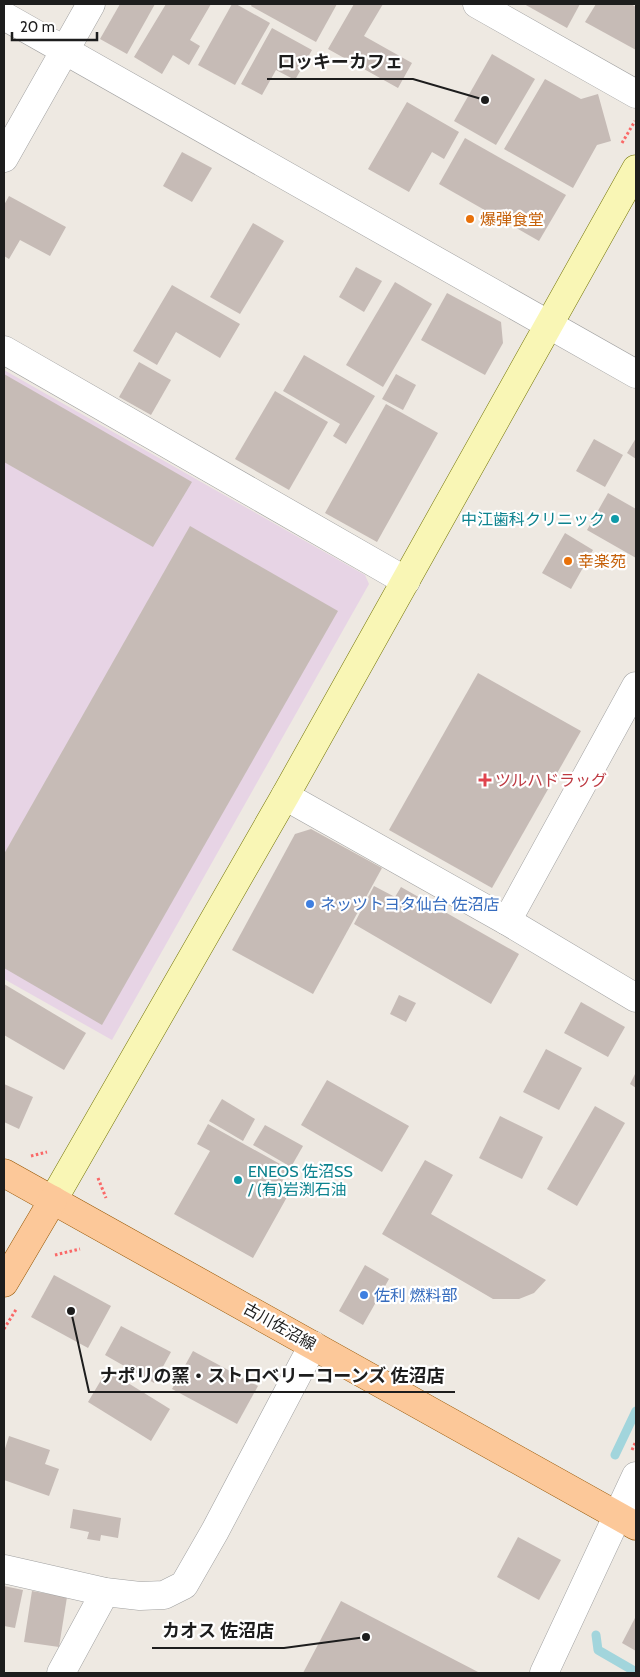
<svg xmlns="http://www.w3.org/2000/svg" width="640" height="1677" viewBox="0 0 640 1677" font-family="Cabin,'Noto Sans JP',sans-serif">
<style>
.industrial{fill:#e7d4e5}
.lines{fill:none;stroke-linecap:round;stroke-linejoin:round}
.stream{stroke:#a2d5dc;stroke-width:9}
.building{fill:#c6bbb6}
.street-casing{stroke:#a1a1a1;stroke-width:29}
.secondary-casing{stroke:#727304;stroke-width:29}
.primary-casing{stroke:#955500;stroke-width:29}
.path{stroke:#fa6867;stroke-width:3;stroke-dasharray:2.5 2.5;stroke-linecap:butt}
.street{stroke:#fff;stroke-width:28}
.secondary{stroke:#f9f6b5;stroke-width:28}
.primary{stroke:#fcc899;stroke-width:28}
.food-dot{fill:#e8710a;stroke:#fff;stroke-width:2}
.culture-dot{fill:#0f9aa8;stroke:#fff;stroke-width:2}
.health-dot{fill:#e0444e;stroke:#fff;stroke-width:2}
.shop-dot{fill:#3f7fe0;stroke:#fff;stroke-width:2}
.labels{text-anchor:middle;stroke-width:4.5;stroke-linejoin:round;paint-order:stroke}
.food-label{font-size:16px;fill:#c56008;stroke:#fff;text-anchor:start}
.culture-label{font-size:16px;fill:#0d838f;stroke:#fff;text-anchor:end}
.health-label{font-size:16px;fill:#be3a42;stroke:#fff;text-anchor:start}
.shop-label{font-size:16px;fill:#366cbe;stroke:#fff;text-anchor:start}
.street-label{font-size:16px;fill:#1d1d1d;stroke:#fff}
.leader{fill:none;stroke:#1d1d1d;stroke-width:2}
.callout-dot{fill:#1d1d1d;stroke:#fff;stroke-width:2}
.callout-label{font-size:18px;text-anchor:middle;font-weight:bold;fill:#1d1d1d;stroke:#fff;stroke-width:4.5;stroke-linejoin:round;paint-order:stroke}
</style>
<rect width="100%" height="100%" fill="#eee9e2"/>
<!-- industrial -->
<polygon class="industrial" points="4,370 365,575 369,584 112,1040 4,979"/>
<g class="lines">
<!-- stream -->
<g class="stream">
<polyline points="615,1455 636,1411"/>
<polyline points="596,1635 598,1650 636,1672"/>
</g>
</g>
<!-- building -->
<g class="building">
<polygon points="120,4 155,4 127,54 100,39"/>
<polygon points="166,4 211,4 190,40 200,46 189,65 173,55 162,74 134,57"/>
<polygon points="232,4 236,4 270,23 235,85 198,65"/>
<polygon points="252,4 337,4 316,42 251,6"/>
<polygon points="354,4 383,4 364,36 412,63 398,88 328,49"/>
<polygon points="524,4 580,4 567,28"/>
<polygon points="596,4 631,4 636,7 636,50 585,22"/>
<polygon points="272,28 312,50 295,80 276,70 262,95 241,84"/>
<polygon points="492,54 535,79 496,145 454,121"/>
<polygon points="545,79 581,99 598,94 611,141 597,145 573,188 504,149"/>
<polygon points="407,102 459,132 444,159 432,152 409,192 368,169"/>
<polygon points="465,138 566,195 539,241 439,184"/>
<polygon points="182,152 212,168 192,202 163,186"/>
<polygon points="9,196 66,227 50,256 20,240 9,259 4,256 4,205"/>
<polygon points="253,223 284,241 240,314 210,297"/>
<polygon points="356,267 382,281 364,312 339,297"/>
<polygon points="395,282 432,304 383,387 346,365"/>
<polygon points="172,285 240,324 220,358 176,332 157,365 133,351"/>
<polygon points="447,293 501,322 503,343 485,375 421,340"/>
<polygon points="304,355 375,396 346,444 333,436 340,424 283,391"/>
<polygon points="139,362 171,380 151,415 119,397"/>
<polygon points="4,374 192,482 153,547 4,462"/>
<polygon points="396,374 416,385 403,410 382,399"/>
<polygon points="275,391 328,422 289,490 235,459"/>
<polygon points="386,404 438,433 377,542 325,513"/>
<polygon points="636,438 636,459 627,453"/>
<polygon points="594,439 623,455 605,487 576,471"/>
<polygon points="608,493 636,509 636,558 587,530"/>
<polygon points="190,526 338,611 102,1025 4,968 4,854"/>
<polygon points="565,533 593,550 571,589 542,573"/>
<polygon points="478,673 581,731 492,888 389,830"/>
<polygon points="311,829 382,868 313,994 232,950 295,834"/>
<polygon points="374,886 395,897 401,887 519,954 491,1004 354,924"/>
<polygon points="4,984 86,1033 64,1070 4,1035"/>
<polygon points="399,995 416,1003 406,1022 390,1014"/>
<polygon points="581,1002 625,1027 608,1057 564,1033"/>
<polygon points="546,1049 582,1068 559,1110 523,1092"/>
<polygon points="636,1072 636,1088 630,1084"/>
<polygon points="327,1080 409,1126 382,1172 301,1125"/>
<polygon points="4,1084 33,1097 19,1129 4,1122"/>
<polygon points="222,1099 255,1119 243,1141 209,1121"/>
<polygon points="595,1106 625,1123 577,1206 547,1189"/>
<polygon points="500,1116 543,1137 522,1179 479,1158"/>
<polygon points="208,1124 289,1169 277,1191 287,1197 253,1258 174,1214 210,1151 197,1144"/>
<polygon points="265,1125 303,1146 291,1167 253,1145"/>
<polygon points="425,1160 453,1175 431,1214 546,1280 534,1293 519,1299 493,1299 382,1234"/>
<polygon points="365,1265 389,1279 363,1325 339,1311"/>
<polygon points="54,1275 111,1306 88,1348 31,1317"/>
<polygon points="121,1326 171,1352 154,1383 105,1355"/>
<polygon points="193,1351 258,1386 237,1424 172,1389"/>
<polygon points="107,1370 170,1409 151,1441 88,1402"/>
<polygon points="9,1436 50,1450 45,1464 59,1469 49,1496 4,1480 4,1452"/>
<polygon points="73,1509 121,1518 118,1538 101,1535 100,1541 87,1539 89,1532 70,1528"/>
<polygon points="518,1537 561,1560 539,1600 497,1577"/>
<polygon points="4,1586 23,1590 15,1628 4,1626"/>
<polygon points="32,1591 67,1597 59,1647 24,1642"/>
<polygon points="341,1601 480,1673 303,1673"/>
<polygon points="636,1616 636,1651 622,1643"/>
</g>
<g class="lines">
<!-- street casing -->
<g class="street-casing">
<g id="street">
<polyline points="477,4 636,94"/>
<polyline points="4,16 636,374"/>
<polyline points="4,158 91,4"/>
<polyline points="4,350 406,581"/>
<polyline points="285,796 507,921 636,998"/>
<polyline points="507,921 636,686"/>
<polyline points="4,1569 105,1592 140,1596 164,1595 184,1585 215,1531 313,1345"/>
<polyline points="61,1673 105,1592"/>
<polyline points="544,1673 636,1476"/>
</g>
</g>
<!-- secondary casing -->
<g class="secondary-casing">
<polyline id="secondary" points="53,1200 285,796 636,169"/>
</g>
<!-- primary casing -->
<g class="primary-casing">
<g id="primary">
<polyline points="4,1173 636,1526"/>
<polyline points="4,1283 53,1200"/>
</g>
</g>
<!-- path -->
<g class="path">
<polyline points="622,143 635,121"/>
<polyline points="31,1156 47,1152"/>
<polyline points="98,1178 106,1198"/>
<polyline points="55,1255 80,1249"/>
<polyline points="4,1329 17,1308"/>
<polyline points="632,1450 636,1441"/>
</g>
<!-- street -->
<use href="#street" class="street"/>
<!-- secondary -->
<use href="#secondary" class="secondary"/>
<!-- primary -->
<use href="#primary" class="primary"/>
</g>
<!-- markers -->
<g class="food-dot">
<circle cx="470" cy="219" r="5"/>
<circle cx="568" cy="561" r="5"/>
</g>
<g class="culture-dot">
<circle cx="615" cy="519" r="5"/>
<circle cx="238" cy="1180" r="5"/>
</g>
<path class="health-dot" d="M482.5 772.5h5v5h5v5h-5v5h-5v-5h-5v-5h5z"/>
<g class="shop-dot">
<circle cx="310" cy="904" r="5"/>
<circle cx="364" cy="1295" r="5"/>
</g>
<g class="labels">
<!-- food labels -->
<g class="food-label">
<text x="480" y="225">爆弾食堂</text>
<text x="578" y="567">幸楽苑</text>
</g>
<!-- culture labels -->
<g class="culture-label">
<text x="605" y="525">中江歯科クリニック</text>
<text x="248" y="1177" text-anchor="start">ENEOS 佐沼SS<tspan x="248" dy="18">/ (有)岩渕石油</tspan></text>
</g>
<!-- health labels -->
<g class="health-label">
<text x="495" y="786">ツルハドラッグ</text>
</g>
<!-- shop labels -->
<g class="shop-label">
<text x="320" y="910">ネッツトヨタ仙台 佐沼店</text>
<text x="374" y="1301">佐利 燃料部</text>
</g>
<!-- street labels -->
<g class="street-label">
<text transform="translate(280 1326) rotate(29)" y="6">古川佐沼線</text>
</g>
</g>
<!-- callouts -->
<path class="leader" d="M485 100L413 79H267M71 1311L89 1392H455M366 1637L284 1648H152"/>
<g class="callout-dot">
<circle cx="485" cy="100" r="5"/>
<circle cx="71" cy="1311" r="5"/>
<circle cx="366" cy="1637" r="5"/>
</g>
<g class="callout-label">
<text x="340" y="68">ロッキーカフェ</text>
<text x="272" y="1382">ナポリの窯・ストロベリーコーンズ 佐沼店</text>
<text x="218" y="1637">カオス 佐沼店</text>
</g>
<!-- border -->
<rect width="640" height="1677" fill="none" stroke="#1d1d1d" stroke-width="10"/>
<!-- scale -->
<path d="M12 32v8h85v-8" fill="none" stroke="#1d1d1d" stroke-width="2.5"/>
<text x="20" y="32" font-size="15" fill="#1d1d1d" stroke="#ffffff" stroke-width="4" paint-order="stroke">20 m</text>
</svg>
